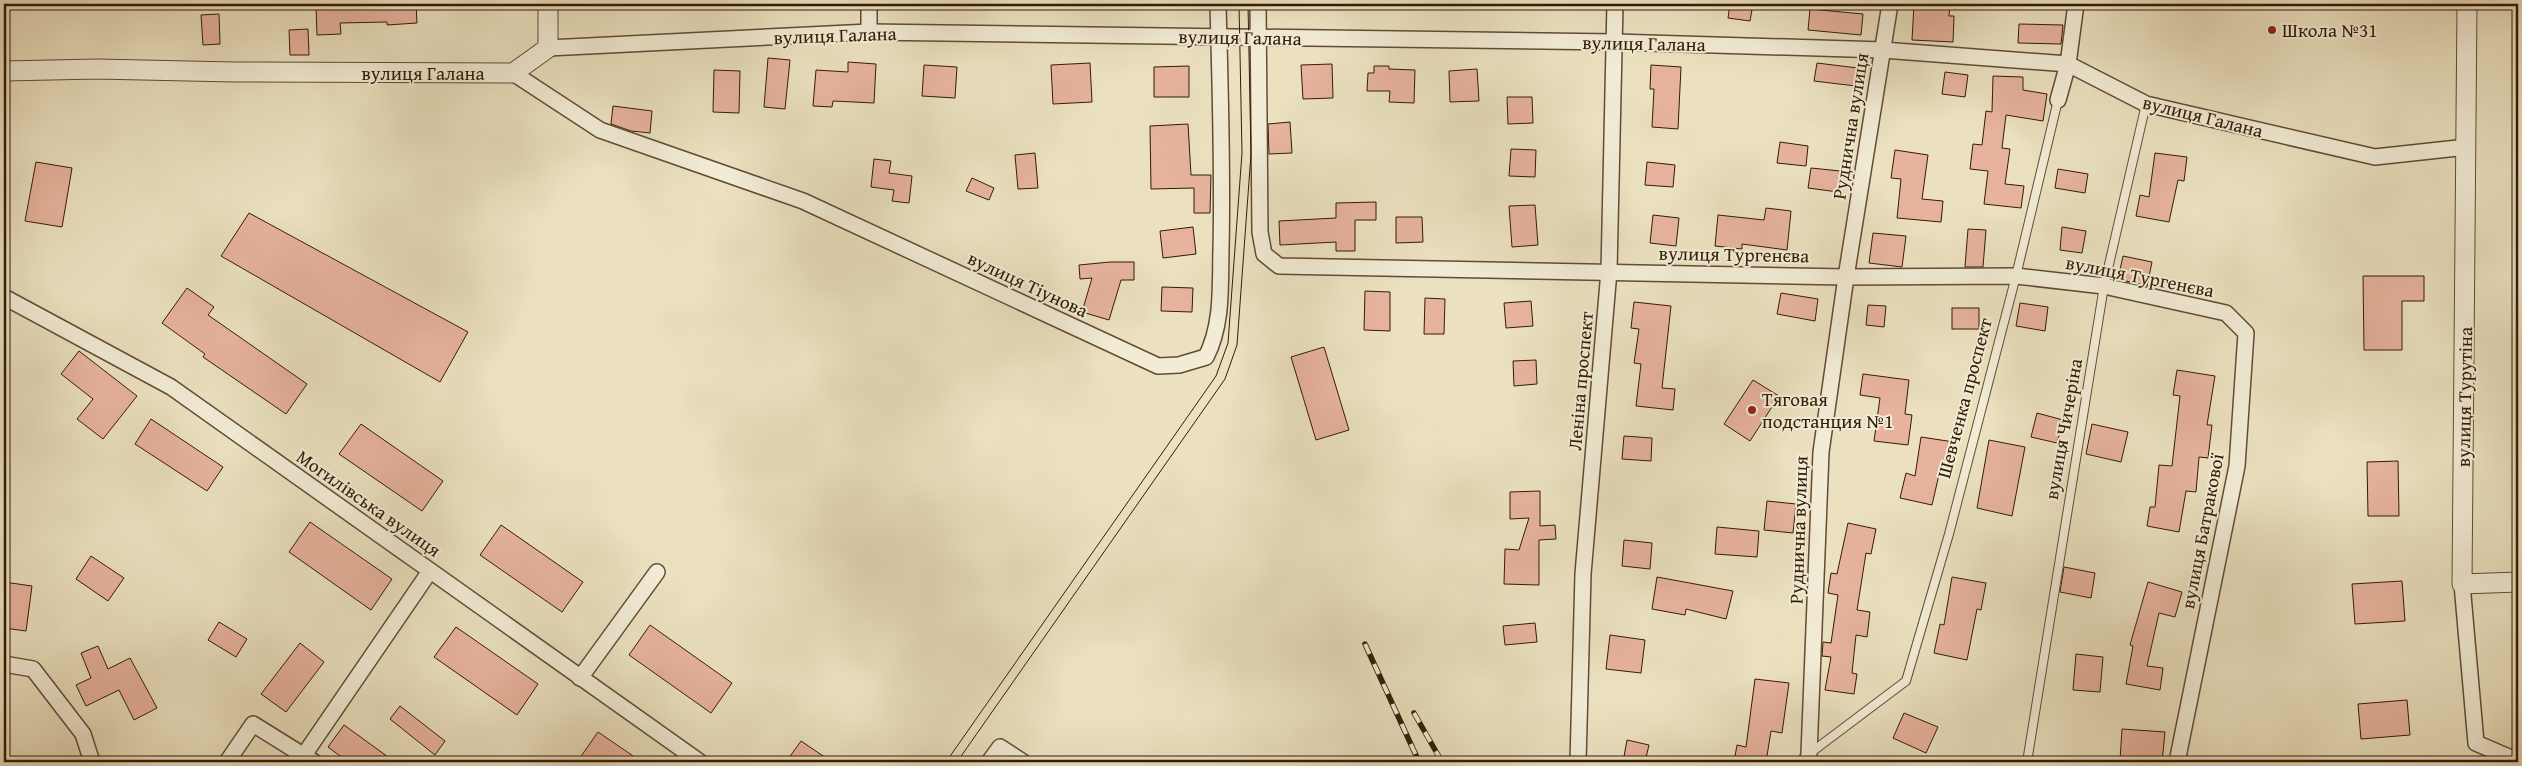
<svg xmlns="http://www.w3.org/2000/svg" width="2522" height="766" viewBox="0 0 2522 766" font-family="'Gentium Book Plus',serif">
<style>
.building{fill:#e7b39d;stroke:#331b05}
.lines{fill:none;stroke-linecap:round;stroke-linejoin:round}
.service-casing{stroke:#614c34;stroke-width:10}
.minor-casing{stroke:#614c34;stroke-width:18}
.tertiary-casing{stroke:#614c34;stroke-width:21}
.service{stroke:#f2ecd6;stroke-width:8}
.minor{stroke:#f2ecd6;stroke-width:15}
.tertiary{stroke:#f2ecd6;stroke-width:19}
.tram{stroke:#331b05;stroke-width:1}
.rail-casing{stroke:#331b05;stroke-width:5.5}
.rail{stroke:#f2ecd6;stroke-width:4;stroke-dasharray:11;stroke-linecap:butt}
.poi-dot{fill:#8f2418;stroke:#f2ecd6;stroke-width:2}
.labels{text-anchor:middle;stroke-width:4;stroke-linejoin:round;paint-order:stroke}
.poi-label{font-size:19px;fill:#331b05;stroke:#f2ecd6;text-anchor:start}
.street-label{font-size:19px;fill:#331b05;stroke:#f2ecd6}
</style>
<rect width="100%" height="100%" fill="#ebe1c0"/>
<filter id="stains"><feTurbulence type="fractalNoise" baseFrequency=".004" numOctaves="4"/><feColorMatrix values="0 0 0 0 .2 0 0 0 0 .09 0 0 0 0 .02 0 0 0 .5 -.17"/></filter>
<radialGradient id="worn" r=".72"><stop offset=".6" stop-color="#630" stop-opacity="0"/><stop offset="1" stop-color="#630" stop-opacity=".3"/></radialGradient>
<!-- building -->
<g class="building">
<polygon points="351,4 416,4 417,23 387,25 387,22 340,23 341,34 317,35 316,7 351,6"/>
<polygon points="1730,4 1753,4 1750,21 1728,18"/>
<polygon points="1914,4 1950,4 1949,16 1954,16 1953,42 1912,40"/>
<polygon points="1810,9 1863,14 1861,35 1808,30"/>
<polygon points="219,14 220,44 203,45 201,15"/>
<polygon points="2019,24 2063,25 2061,44 2018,43"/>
<polygon points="308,29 309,55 290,55 289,30"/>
<polygon points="768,58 790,60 785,109 764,107"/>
<polygon points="848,62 876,64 874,103 833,101 832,107 813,106 816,70 848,72"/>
<polygon points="1090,63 1092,102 1053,104 1051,65"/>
<polygon points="1817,63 1858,68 1856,86 1814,81"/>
<polygon points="1332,64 1333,98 1303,99 1301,65"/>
<polygon points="924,65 957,67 955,98 922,96"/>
<polygon points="1651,65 1681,67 1678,129 1652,127 1654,89 1650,89"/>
<polygon points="1189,66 1189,97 1154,97 1154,67"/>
<polygon points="1374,66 1389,66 1389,69 1415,70 1414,103 1389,102 1390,91 1367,91 1368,73 1374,73"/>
<polygon points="1477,69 1479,101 1450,102 1449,71"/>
<polygon points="714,70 740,71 739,113 713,112"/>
<polygon points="1945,72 1968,75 1965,97 1942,94"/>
<polygon points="1993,76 2023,77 2023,90 2047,94 2043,121 2006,115 2002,148 2010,149 2005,184 2024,186 2021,208 1984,204 1988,171 1970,169 1973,144 1982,145 1986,111 1992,112"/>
<polygon points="1507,97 1532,97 1533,123 1508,124"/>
<polygon points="613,106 652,111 650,133 631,131 611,124"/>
<polygon points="1290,122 1292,153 1269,154 1268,124"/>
<polygon points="1188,124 1191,175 1211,175 1210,213 1194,213 1194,188 1151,189 1150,126"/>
<polygon points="1780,142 1808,146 1806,166 1777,163"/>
<polygon points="1511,149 1536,150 1535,177 1509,176"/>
<polygon points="1895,150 1928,155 1922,199 1943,201 1941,222 1897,218 1901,179 1891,178"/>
<polygon points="1035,153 1038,188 1018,189 1015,155"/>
<polygon points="2155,153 2187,157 2184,181 2178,180 2169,222 2136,216 2140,195 2149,197"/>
<polygon points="874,159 891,161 889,173 912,176 909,203 892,201 894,190 871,187"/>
<polygon points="36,162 72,168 62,227 25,221"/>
<polygon points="1647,162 1675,165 1673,187 1645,185"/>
<polygon points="1811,168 1840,171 1838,192 1808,188"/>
<polygon points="2058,169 2088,174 2085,193 2055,188"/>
<polygon points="972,178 994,188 989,200 966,191"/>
<polygon points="1376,202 1376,220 1355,220 1355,251 1336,251 1336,242 1280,245 1279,221 1336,218 1336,203"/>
<polygon points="1535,205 1538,245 1512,247 1509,206"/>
<polygon points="1766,208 1791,211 1787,250 1742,244 1742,249 1715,246 1718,215 1764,220"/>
<polygon points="249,213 468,332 440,382 221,256"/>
<polygon points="1653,215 1679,218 1676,246 1650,243"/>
<polygon points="1396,217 1422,217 1423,242 1396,243"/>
<polygon points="1193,227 1196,254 1163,258 1160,231"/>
<polygon points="2062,227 2086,231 2082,253 2060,250"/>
<polygon points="1968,229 1986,230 1983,267 1965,267"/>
<polygon points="1873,233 1906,236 1902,267 1869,263"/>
<polygon points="2123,256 2152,262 2147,286 2118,279"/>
<polygon points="1110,262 1134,262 1134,280 1121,280 1109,320 1082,312 1092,278 1080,279 1079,265"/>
<polygon points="2363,276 2424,276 2424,301 2402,301 2402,350 2364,350"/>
<polygon points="1162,287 1193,288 1192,312 1161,311"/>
<polygon points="187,288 214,307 208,315 307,384 286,414 203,357 205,354 162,323"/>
<polygon points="1365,291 1390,292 1390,331 1364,330"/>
<polygon points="1781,293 1818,299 1815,321 1777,314"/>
<polygon points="1425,298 1445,299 1444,334 1424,334"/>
<polygon points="1531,301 1533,326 1506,328 1504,303"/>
<polygon points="1634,302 1671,306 1662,388 1675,389 1673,410 1636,406 1641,364 1634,363 1639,329 1631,328"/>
<polygon points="2020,303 2048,307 2045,331 2016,326"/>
<polygon points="1868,305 1886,306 1884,327 1866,325"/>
<rect x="1952" y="308" width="27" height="21"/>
<polygon points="1324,347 1349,430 1316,440 1291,357"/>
<polygon points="79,351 137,396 103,439 77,419 93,399 61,374"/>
<polygon points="1536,360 1537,384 1514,386 1513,361"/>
<polygon points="2177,370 2215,376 2207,425 2212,425 2208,458 2199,457 2196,492 2186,491 2179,532 2147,526 2150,507 2155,507 2159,465 2172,466 2180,396 2173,395"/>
<polygon points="1863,374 1909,380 1905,414 1912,415 1908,445 1874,441 1880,398 1860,395"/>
<polygon points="1753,380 1779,396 1750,441 1724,424"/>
<polygon points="2037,413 2063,420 2057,443 2031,437"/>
<polygon points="151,419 223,467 207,491 135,444"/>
<polygon points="361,424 443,481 422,511 339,454"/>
<polygon points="2092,424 2128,432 2121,462 2086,454"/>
<polygon points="1624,436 1652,438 1651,461 1622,459"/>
<polygon points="1921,437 1954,442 1951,467 1941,466 1932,505 1900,498 1906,473 1915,476"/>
<polygon points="1989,440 2025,447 2012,516 1977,508"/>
<polygon points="2398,461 2399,516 2368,516 2367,462"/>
<polygon points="1540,491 1540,526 1555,525 1556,539 1539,540 1539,585 1504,584 1505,549 1519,550 1529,518 1510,519 1510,492"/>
<polygon points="1767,501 1796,504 1793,533 1764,530"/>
<polygon points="310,522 392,579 371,610 289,552"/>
<polygon points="1848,523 1876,529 1871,554 1866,553 1857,610 1870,612 1867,637 1856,635 1852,673 1857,674 1854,694 1825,690 1831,657 1822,656 1823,642 1831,643 1838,595 1828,593 1831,573 1837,574"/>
<polygon points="501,525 583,582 562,612 480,555"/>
<polygon points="1717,527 1759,531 1757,557 1715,554"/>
<polygon points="1624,540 1652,543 1650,569 1622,566"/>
<polygon points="91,556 124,578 108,601 76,579"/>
<polygon points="2064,567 2095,573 2091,598 2060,592"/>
<polygon points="1657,577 1733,591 1726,619 1686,609 1685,615 1652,609"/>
<polygon points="1952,577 1986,583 1981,610 1977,609 1967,660 1934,653 1940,624 1944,625"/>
<polygon points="2402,581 2405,621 2355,624 2352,584"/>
<polygon points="4,582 32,586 26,631 4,628"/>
<polygon points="2148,582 2182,592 2175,617 2159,613 2147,666 2163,668 2160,690 2126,684 2133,646 2130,645"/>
<polygon points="219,622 247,639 236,657 208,640"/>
<polygon points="1535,623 1537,642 1505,645 1503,626"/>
<polygon points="650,625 732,683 711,713 629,655"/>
<polygon points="456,627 538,684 517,715 434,657"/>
<polygon points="1610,635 1645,640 1641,673 1606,669"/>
<polygon points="300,643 324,662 286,712 261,694"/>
<polygon points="98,646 108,669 130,658 157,708 134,720 119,690 86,706 76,685 91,678 81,653"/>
<polygon points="2076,654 2103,657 2100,692 2073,690"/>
<polygon points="1755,679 1789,683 1782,733 1771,731 1766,762 1734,762 1737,745 1746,747"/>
<polygon points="2407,700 2410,735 2361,739 2358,704"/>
<polygon points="400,706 445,741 435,755 390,719"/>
<polygon points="1904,713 1938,727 1926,753 1893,738"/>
<polygon points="344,725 395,762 348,762 328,747"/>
<polygon points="2122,729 2165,732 2162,762 2120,760"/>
<polygon points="598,732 642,762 577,762"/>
<polygon points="1627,740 1649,745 1645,762 1623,762"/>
<polygon points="801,741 832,762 786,762"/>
</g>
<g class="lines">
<!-- service casing -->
<g class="service-casing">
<g id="service">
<polyline points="1809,754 1906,681 1949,534 2016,276 2058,100"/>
<polyline points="2027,762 2104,286 2146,104"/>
</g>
</g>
<!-- minor casing -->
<g class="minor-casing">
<g id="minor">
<polyline points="869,4 869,32"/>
<polyline points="1258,4 1260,232 1264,254 1279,266 1846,277 2016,276 2104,286 2226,313 2246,333 2237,466 2177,762"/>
<polyline points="548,48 869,32 1615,42 1883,50 2068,64 2146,104 2375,157 2467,147"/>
<path d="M513,73L600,130L803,201L1158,366L1179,365L1206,357C1223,324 1220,285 1221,249C1223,167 1220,85 1218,4"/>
<polyline points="2058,100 2068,64 2076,4"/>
<polyline points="4,297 171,387 700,762"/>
<polyline points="2462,584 2476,743 2518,761"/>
<polyline points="4,664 33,669 83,734 92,762"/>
<polyline points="580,678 657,572"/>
<polyline points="304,755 430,571"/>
<polyline points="227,762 253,724 314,762"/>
<polyline points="989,762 1000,747 1023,762"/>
<polyline points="1578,762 1583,574 1609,271 1615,4"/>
<polyline points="1807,762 1809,754 1821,452 1846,277 1890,4"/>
</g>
</g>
<!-- tertiary casing -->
<g class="tertiary-casing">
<g id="tertiary">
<polyline points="2467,4 2462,584 2518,582"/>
<polyline points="4,71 97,69 234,72 513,73 548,48 548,4"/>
</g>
</g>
<!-- service -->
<use href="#service" class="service"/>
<!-- minor -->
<use href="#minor" class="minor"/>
<!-- tertiary -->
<use href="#tertiary" class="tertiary"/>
<!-- tram -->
<g class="tram">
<polyline points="946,762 1216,376 1228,343 1242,153 1239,4"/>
<polyline points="957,762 1225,379 1237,345 1251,154 1248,4"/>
</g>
<!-- rail casing -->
<g class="rail-casing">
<g id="rail">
<polyline points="1365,644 1419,762"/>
<polyline points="1414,713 1442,762"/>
</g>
</g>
<!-- rail -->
<use href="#rail" class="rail"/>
</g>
<!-- markers -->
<g class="poi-dot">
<circle cx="2272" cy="30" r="5"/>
<circle cx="1752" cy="410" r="5"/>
</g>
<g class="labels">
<!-- poi labels -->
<g class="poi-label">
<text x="2282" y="37">Школа №31</text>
<text x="1762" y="406">Тяговая<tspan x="1762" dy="22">подстанция №1</tspan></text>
</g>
<!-- street labels -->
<g class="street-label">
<text transform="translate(835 35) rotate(-2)" y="7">вулиця Галана</text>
<text transform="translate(1240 37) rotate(1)" y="7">вулиця Галана</text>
<text transform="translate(1644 43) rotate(1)" y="7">вулиця Галана</text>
<text x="423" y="80">вулиця Галана</text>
<text transform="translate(2203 116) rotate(14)" y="7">вулиця Галана</text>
<text transform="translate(1850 126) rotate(-81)" y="7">Руднична вулиця</text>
<text transform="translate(1734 254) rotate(1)" y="7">вулиця Тургенєва</text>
<text transform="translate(2140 276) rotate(11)" y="7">вулиця Тургенєва</text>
<text transform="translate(1028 284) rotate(25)" y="7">вулиця Тіунова</text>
<text transform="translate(1580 381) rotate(-85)" y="7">Леніна проспект</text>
<text transform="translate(2464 397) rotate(-89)" y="7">вулиця Турутіна</text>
<text transform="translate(1964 398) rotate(-75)" y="7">Шевченка проспект</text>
<text transform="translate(2063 429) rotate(-80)" y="7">вулиця Чичеріна</text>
<text transform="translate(369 503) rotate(35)" y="7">Могилівська вулиця</text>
<text transform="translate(1798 530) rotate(-88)" y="7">Руднична вулиця</text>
<text transform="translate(2202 531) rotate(-79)" y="7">вулиця Батракової</text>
</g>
</g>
<!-- margin -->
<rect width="2522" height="766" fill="none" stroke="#ebe1c0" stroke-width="20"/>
<rect x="5" y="5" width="2512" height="756" fill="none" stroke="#331b05" stroke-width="2.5"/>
<rect x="10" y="10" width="2502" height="746" fill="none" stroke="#331b05"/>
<rect width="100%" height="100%" filter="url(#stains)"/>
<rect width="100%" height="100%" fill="url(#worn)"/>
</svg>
